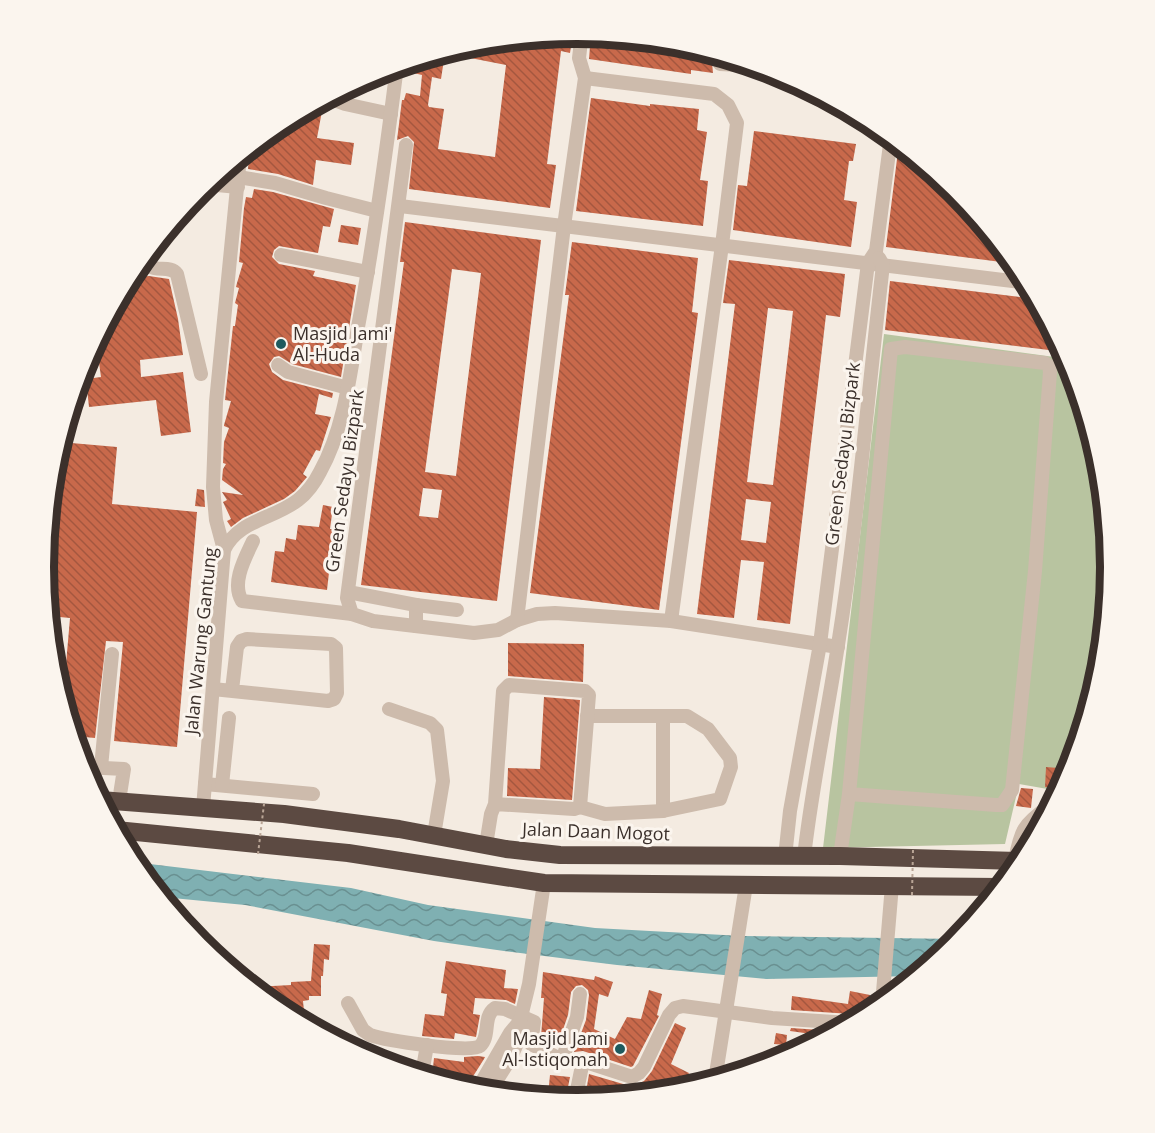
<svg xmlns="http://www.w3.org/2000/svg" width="1155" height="1133" viewBox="0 0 1155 1133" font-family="'Open Sans',sans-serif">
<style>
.grass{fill:#b8c4a0}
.water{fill:url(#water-waves)}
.building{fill:url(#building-back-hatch);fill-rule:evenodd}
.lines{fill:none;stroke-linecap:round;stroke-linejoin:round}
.minor{stroke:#cdbbac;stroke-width:14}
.highway{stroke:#5c4a42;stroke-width:18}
.path-bridge{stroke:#b9a596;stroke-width:2;stroke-dasharray:3 3;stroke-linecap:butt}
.poi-dot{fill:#1f5a5e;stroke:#fbf5ee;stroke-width:2}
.labels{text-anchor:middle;stroke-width:6;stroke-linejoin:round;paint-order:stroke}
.poi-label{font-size:18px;fill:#3b302b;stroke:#fbf5ee;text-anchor:start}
.street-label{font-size:18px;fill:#3b302b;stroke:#fbf5ee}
.rim{fill:none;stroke:#3b302b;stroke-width:8}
</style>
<defs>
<pattern id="water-waves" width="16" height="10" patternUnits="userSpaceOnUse" patternTransform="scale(1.5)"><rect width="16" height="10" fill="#7fb0b2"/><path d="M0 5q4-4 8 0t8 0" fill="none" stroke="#699091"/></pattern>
<pattern id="building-back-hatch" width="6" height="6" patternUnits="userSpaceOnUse" patternTransform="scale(1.5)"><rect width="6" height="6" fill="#c8694b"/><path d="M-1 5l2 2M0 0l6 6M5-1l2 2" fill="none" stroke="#a4573f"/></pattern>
</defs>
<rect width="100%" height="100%" fill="#f4ebe1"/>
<!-- grass -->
<polygon class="grass" points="884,334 1069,359 1101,463 1111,567 1101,671 1070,771 1059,791 1019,784 1005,844 823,848"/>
<!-- water -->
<polygon class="water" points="133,862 351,888 428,905 595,928 742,936 959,939 915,976 766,979 617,965 504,951 434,941 245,905 162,897"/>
<!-- building -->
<g class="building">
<path d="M573,33L570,53L561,51L547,164L556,165L550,208L409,189L414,142L408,136L397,140L402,100H404L406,93L420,96L422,75L405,71L406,64L474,43H497V41ZM445,53L506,65L495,157L438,149L444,109L429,107L428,105L432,77L441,79Z"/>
<polygon points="591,34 682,43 711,52 713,73 691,70 691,74 589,59"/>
<polygon points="591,98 650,106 650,104 699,109 697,130 707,132 700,180 708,181 703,226 576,211"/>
<polygon points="318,110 322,111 317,138 354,143 351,165 316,160 313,185 278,174 248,169 249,157 247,151 281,123 299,113 306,118 311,117"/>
<polygon points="754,131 856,144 853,161 849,161 844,200 857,202 851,247 733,230 738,185 747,186"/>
<polygon points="898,151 910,152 955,190 1003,248 1001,262 886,247"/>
<polygon points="254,189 273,192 334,209 330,227 323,226 318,253 279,246 274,250 272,257 279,264 315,271 313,276 356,285 341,377 292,364 279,356 274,357 269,364 272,372 283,380 333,393 332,398 319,394 315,414 331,417 320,451 316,450 303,474 307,477 295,491 284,499 243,518 231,527 227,521 231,519 223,502 227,500 222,492 243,495 222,480 223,469 226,464 223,463 224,442 229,428 224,426 224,425 231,401 225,400 233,326 235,326 238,305 235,303 239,288 236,287 237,283 243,263 239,262 244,208 246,197 252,198"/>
<path d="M405,222L541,240L497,601L361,585L404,262H400ZM452,269L481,273L456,476L425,472ZM423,488L442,490L438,518L419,516Z"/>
<polygon points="341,225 361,228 358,245 338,242"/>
<polygon points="572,242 698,258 692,312 698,313 659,610 530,593 569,295 565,295"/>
<path d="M729,260L845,274L840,317L826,315L790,624L757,620L764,562L741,560L734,618L697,614L735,304L723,303ZM768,308L793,311L773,485L747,482ZM746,499L771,502L766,543L741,540Z"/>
<polygon points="149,276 169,279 178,319 183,355 140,360 141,377 183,372 191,432 161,436 156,400 89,407 86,379 101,377 96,341 130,278"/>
<polygon points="890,281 1036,299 1065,352 885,330"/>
<polygon points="60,442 117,447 112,504 197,512 177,747 114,741 123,642 106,641 95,738 74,736 63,699 70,618 49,616 44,566 54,462"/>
<polygon points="197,489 204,490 205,507 195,506"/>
<polygon points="323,505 333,507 330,529 334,529 327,590 271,582 275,551 284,552 286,538 296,540 298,525 319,527"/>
<polygon points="508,643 584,644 583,682 508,676"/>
<polygon points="544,697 580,700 572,800 507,796 508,768 540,769"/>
<polygon points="1074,725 1084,726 1075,755 1071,754"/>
<polygon points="1046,767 1071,769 1061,789 1045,787"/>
<polygon points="1021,788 1033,789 1031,808 1016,806"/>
<polygon points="314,944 330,945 329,960 324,959 323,976 321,976 321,996 309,996 309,1000 303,1001 304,1011 299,1011 299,1020 281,1010 252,987 291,985 291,982 311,981"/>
<polygon points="446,961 506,970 504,988 518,989 515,1004 506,1000 475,998 473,1014 480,1015 476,1037 455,1033 454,1039 422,1036 425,1014 444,1016 447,994 441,993"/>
<polygon points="543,972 594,980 595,976 613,982 608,997 599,994 594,1029 615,1039 627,1017 641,1019 649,990 662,994 657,1015 659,1016 633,1066 631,1067 583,1051 574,1052 586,1020 589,995 588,990 582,985 576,986 571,992 568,1015 557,1047 551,1044 552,1038 541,1037 544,998 541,998"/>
<polygon points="850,991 870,995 869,1006 874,1007 875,1009 858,1019 851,1014 791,1010 792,996 848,1004"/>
<polygon points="675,1023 686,1028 671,1064 689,1073 681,1090 614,1096 599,1095 599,1098 585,1098 589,1074 630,1086 636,1085 644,1081 652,1071"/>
<polygon points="791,1028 835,1031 826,1036 790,1031"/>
<polygon points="776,1033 787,1035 786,1045 774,1044"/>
<polygon points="478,1056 485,1057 484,1059 472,1078 468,1088 432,1077 434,1058 464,1062 464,1057"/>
<polygon points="550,1075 570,1077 566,1097 548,1095"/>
<polygon points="524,1084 538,1086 537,1096 522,1095"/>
</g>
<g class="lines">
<!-- minor -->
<g class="minor">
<polyline points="719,55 720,64 758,66"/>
<polyline points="585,78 714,94 728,105 737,123 722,245 671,621"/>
<polyline points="329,98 345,104 391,114"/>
<polyline points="307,109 309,108"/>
<polyline points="406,145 347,598 352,614 373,621 474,633 498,630 517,620 537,614 555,613 671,621 838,647"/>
<polyline points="238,177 275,183 326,198 377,211"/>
<polyline points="207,184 238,187"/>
<polyline points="400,206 1028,283"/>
<path d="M147,254L149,266C158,272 170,265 177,274L201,374"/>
<polyline points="281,255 368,272"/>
<polyline points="278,365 288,372 348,388"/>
<path d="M253,541C245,558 231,583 242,601L352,614"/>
<polyline points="224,550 216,520 213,487 216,402 240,157"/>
<polyline points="348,592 416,605 416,626"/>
<polyline points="416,605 457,610"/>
<polyline points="517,620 564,226 585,78 579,58 582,33"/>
<polyline points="52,646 53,626"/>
<polyline points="213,689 328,701 334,699 337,693 336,648 331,644 247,639 241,641 237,647 232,690"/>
<polyline points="389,709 430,723 437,730 443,781 434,835"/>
<polyline points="663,716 663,811"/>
<polyline points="84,767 124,769 119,801"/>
<polyline points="101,767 112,654"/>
<polyline points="205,784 313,794"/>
<polyline points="222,785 229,718"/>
<polyline points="580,807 605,814 663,811 720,799 731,767 730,758 708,729 687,716 587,716"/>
<path d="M203,808L224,550C238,520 274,519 298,500C307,493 315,482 320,472C344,429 350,376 358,327C374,241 386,154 397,66"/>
<polyline points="486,845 491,814 495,804 503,691 509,685 585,691 589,695 580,807 574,809 495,804"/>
<polyline points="840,856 849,794 996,805 1002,805 1012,790 1035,571 1050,372 1049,366 1045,363 905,347 891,349 849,794"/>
<polyline points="785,857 790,811 820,644 868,263 876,251 891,137"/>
<path d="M804,857C812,786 827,716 838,645C858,519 868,392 883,265L879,258"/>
<path d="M1015,860C1021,830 1023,825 1048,807H1051"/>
<polyline points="206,949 207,948"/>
<path d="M348,1003L363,1030L370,1035C385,1040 471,1054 480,1046C491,1036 482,1017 495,1008L505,1009L534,1022L531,1044L562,1060L583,1061L632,1077L639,1073L644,1067L669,1015L675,1008L683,1006L772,1018L850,1023"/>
<polyline points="882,1004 892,885"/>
<polyline points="562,1060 577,1017 580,994"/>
<polyline points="422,1074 427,1045"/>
<polyline points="715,1080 746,885"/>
<polyline points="477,1090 510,1033 520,1021"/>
<polyline points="490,1091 510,1059 520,1037 520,1021 529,984 544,883"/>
<polyline points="575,1100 583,1061"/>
</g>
<!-- highway -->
<g class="highway">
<polyline points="100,800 284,814 399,829 506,849 560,855 840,856 1022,861"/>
<polyline points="116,830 348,853 544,883 1001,887"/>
</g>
<!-- path-bridge -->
<g class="path-bridge">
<polyline points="258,854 264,804"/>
<polyline points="912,895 913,850"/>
</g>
</g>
<!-- markers -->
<g class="poi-dot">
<circle cx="281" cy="344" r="6"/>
<circle cx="620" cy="1049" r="6"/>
</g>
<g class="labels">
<!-- poi labels -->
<g class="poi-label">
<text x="293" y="340">Masjid Jami'<tspan x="293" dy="21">Al-Huda</tspan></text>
<text x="608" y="1045" text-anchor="end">Masjid Jami<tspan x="608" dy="21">Al-Istiqomah</tspan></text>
</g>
<!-- street labels -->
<g class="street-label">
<text transform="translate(843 454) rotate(-83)" y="6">Green Sedayu Bizpark</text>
<text transform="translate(345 481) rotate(-82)" y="6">Green Sedayu Bizpark</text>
<text transform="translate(201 641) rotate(-84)" y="6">Jalan Warung Gantung</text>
<text transform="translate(596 832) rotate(2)" y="6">Jalan Daan Mogot</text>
</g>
</g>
<!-- crop -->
<path d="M0 0H1155V1133H0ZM54 567a523 523 0 1 1 1046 0a523 523 0 1 1-1046 0Z" fill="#fbf5ee" fill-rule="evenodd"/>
<path class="rim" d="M54 567a523 523 0 1 1 1046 0a523 523 0 1 1-1046 0Z"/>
</svg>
